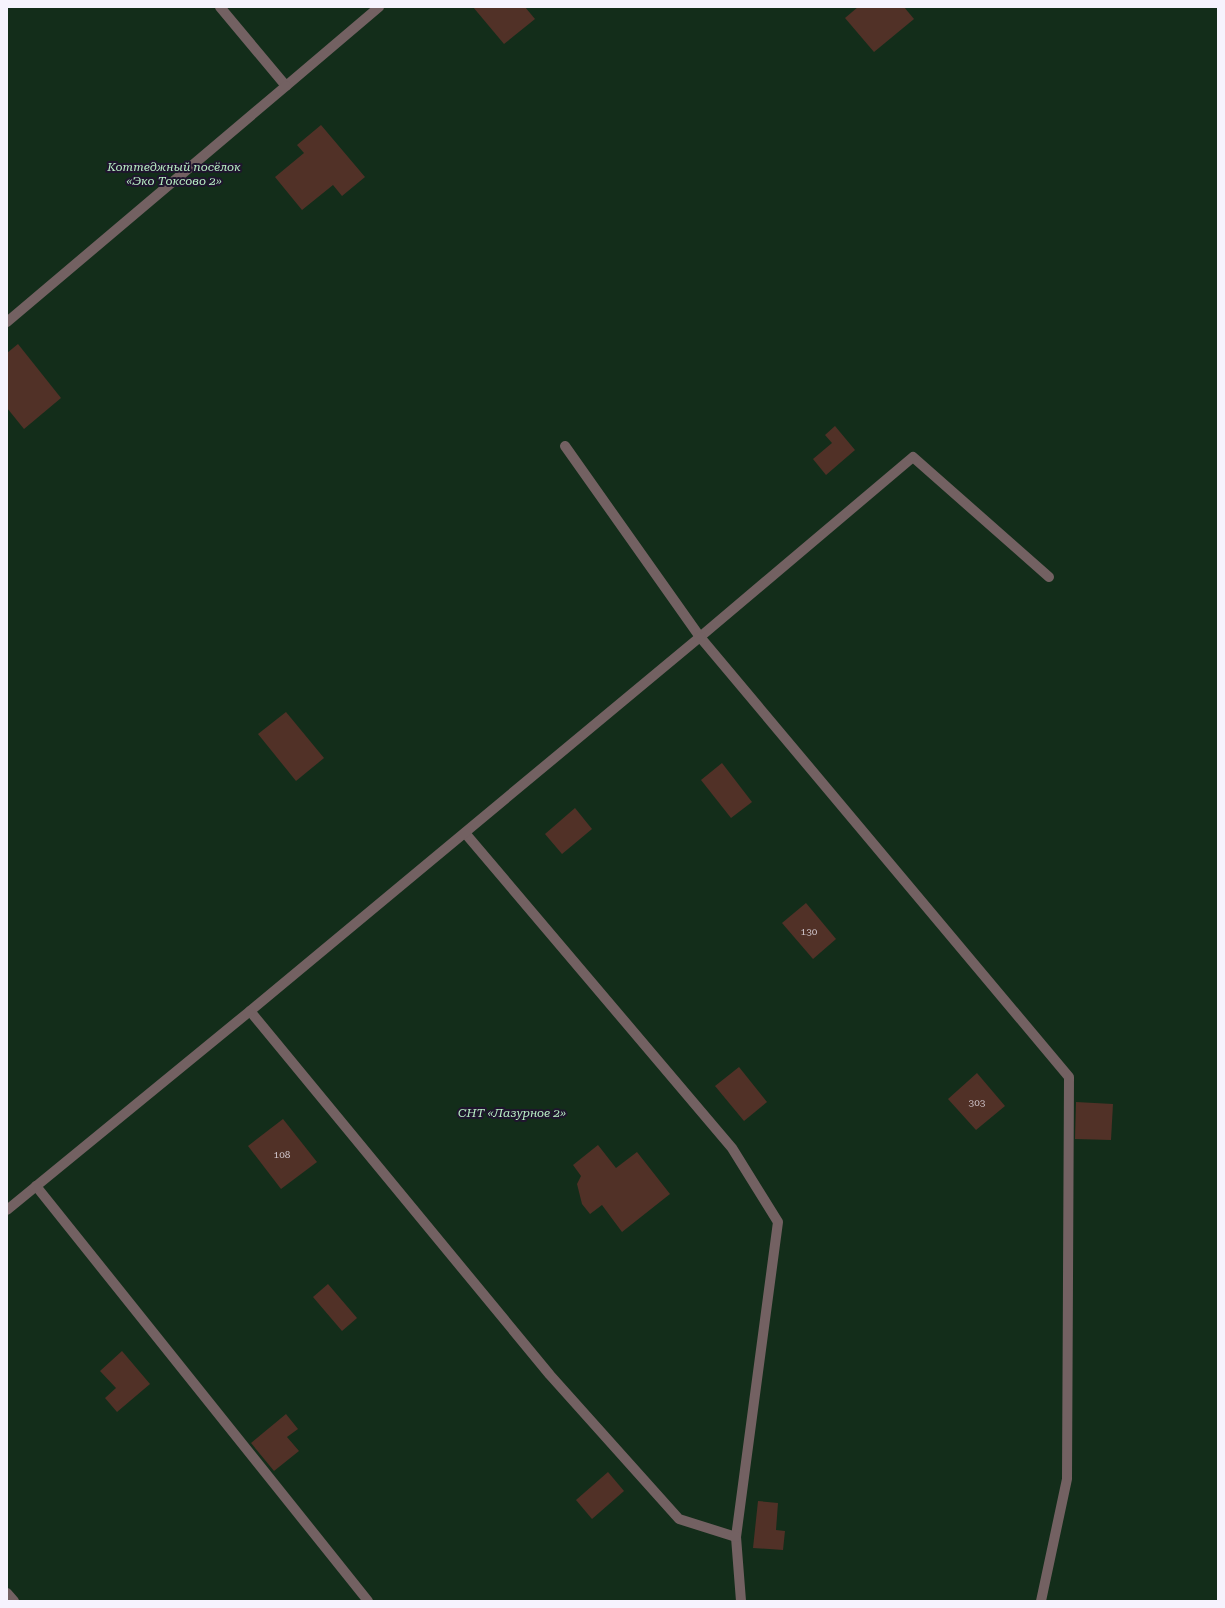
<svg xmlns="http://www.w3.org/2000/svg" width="1225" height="1608" viewBox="0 0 1225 1608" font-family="'Roboto Serif',serif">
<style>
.green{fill:#132d1a}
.building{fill:#513127}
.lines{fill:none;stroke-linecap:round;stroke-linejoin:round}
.minor{stroke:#736162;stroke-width:10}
.labels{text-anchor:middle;stroke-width:4;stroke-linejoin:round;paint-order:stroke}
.number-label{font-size:10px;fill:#cdc2c8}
.park-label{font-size:12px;font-style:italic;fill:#b9efc5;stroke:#1f152e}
</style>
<rect width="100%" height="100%" fill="#1f152e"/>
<!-- green -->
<rect class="green" x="7" y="7" width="1211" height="1594"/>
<!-- building -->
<g class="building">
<polygon points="473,7 525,7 535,19 504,44"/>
<polygon points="858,7 904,7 914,19 874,52 845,18"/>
<polygon points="321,125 365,177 342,196 333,185 302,210 275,177 304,153 297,145"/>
<polygon points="18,344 61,398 24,429 7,408 7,353"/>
<polygon points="835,426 855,450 826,475 813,459 832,443 825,435"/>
<polygon points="286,712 324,758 296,781 258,734"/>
<polygon points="722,763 752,802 731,818 701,780"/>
<polygon points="575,808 592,829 562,854 545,834"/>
<polygon points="806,903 836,939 813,959 782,923"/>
<polygon points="739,1067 767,1102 744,1121 715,1086"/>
<polygon points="977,1073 1005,1106 976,1130 948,1099"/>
<polygon points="1076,1102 1113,1104 1111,1140 1075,1139"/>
<polygon points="283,1119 317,1162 281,1189 248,1146"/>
<polygon points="598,1145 616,1168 637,1152 670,1194 622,1232 602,1205 590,1214 582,1204 577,1184 581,1176 573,1165"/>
<polygon points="328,1284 357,1318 342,1331 313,1297"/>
<polygon points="122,1351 150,1384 117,1412 105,1398 116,1388 100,1371"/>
<polygon points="286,1414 298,1429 287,1437 299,1451 274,1471 251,1443"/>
<polygon points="608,1472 624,1491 592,1519 576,1500"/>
<polygon points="758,1501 778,1503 776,1530 785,1531 783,1550 753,1548"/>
</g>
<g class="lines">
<!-- minor -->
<g class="minor">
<polyline points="220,7 286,86 379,7"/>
<polyline points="7,322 286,86"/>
<polyline points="565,446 700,637 913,457 1049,577"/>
<polyline points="465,833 732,1148 778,1222 736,1537 741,1601"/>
<polyline points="250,1011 550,1375 679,1519 736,1537"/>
<polyline points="36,1186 368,1601"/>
<polyline points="7,1210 250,1011 700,637 1069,1077 1067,1479 1041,1601"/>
<polyline points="7,1593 14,1601"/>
</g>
</g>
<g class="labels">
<!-- number labels -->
<g class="number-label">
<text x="809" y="935">130</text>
<text x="977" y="1106">303</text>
<text x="282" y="1158">108</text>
</g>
<!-- park labels -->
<g class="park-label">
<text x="174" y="171">Коттеджный посёлок<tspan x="174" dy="14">«Эко Токсово 2»</tspan></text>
<text x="512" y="1117">СНТ «Лазурное 2»</text>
</g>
</g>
<!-- border -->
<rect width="1225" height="1608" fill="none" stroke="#f6f3fd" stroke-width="16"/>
</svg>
